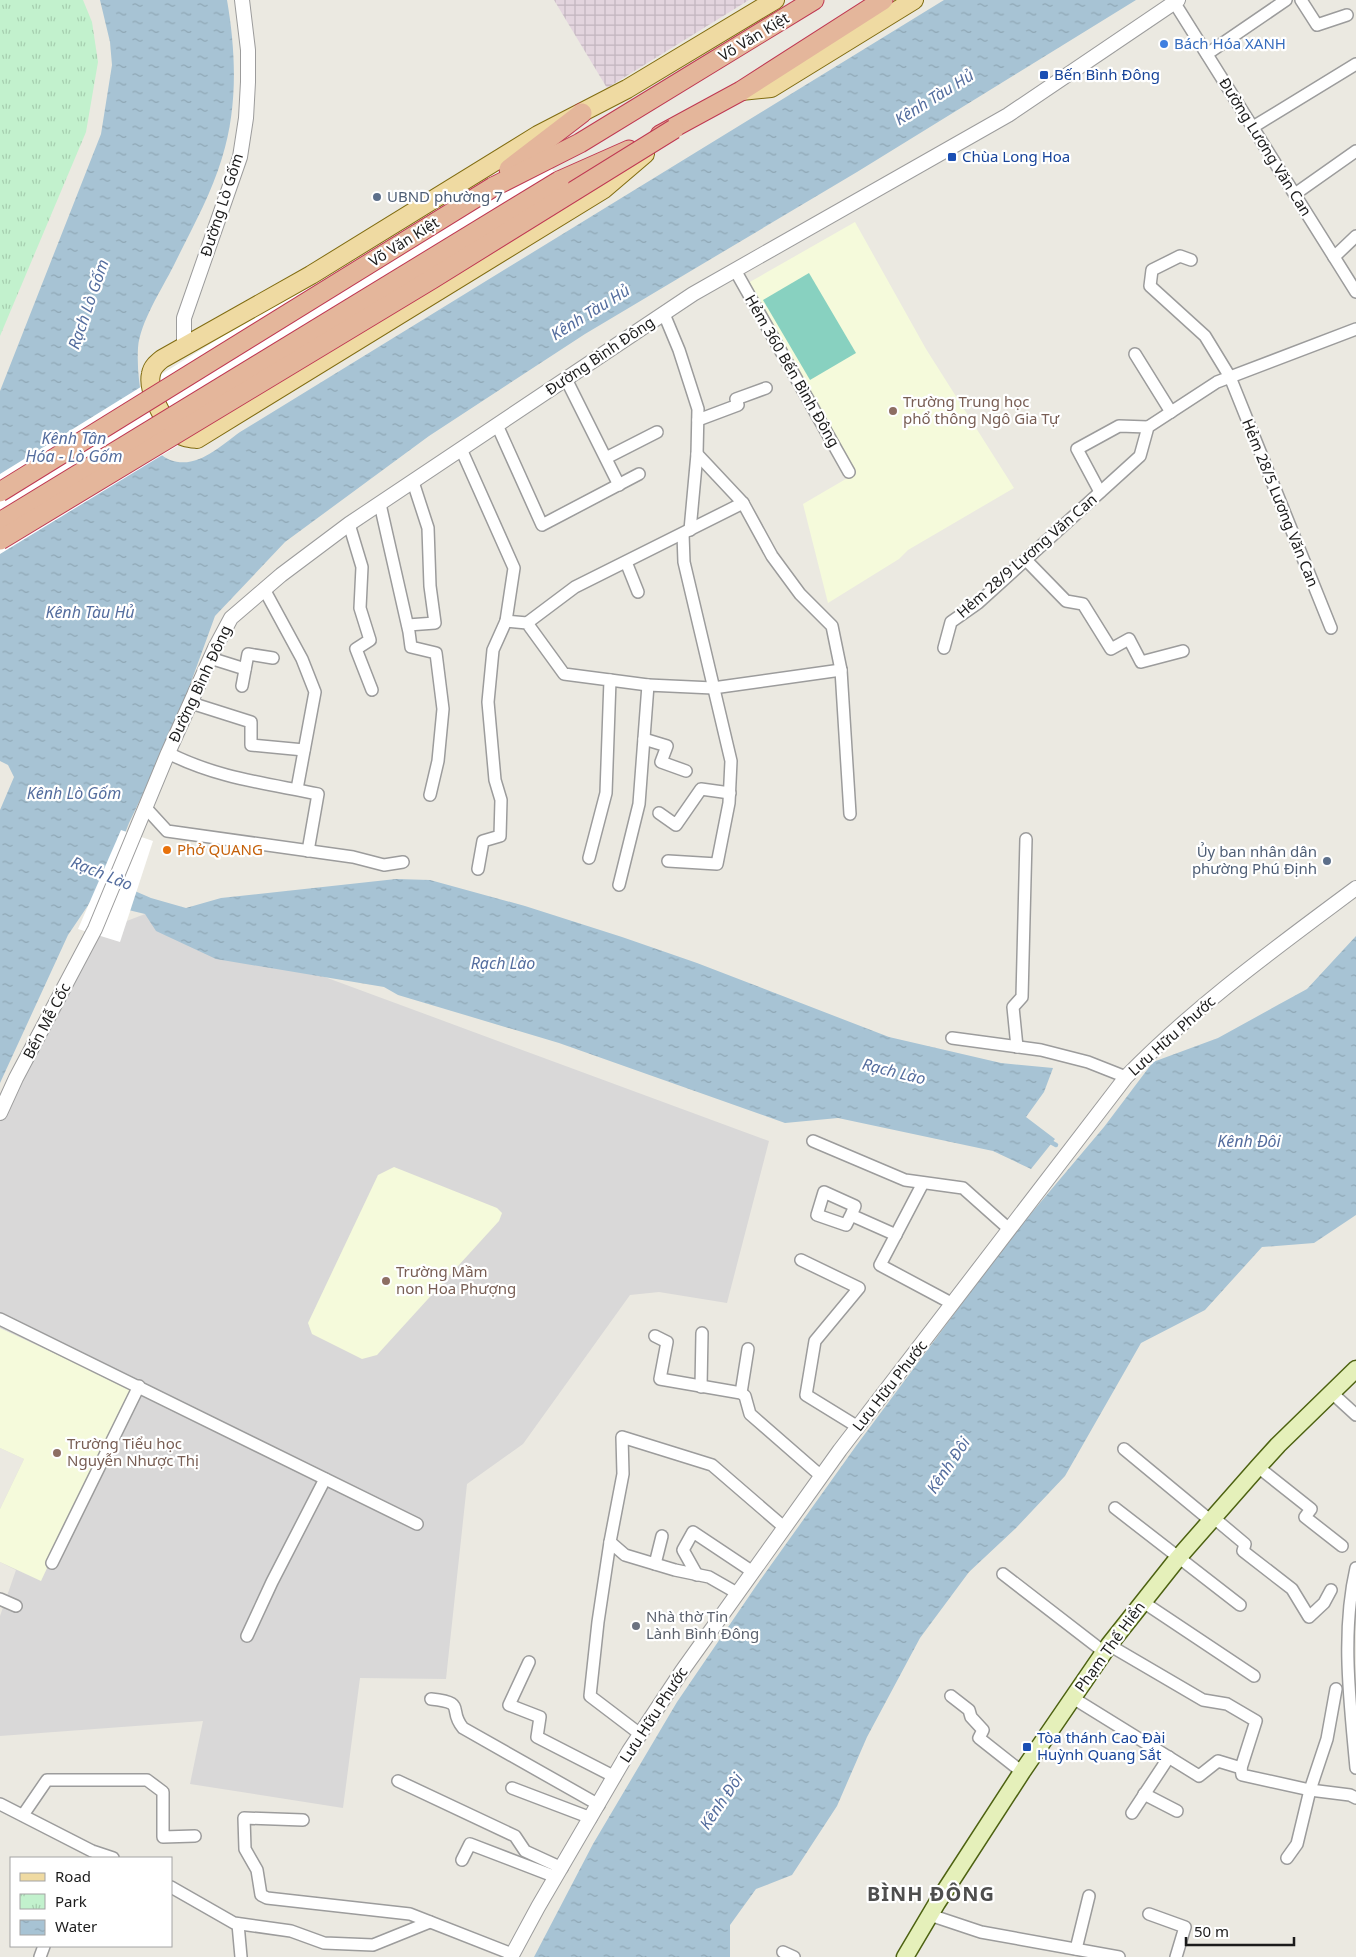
<svg xmlns="http://www.w3.org/2000/svg" width="1356" height="1957" viewBox="0 0 1356 1957" font-family="'Noto Sans',sans-serif">
<style>
.residential{fill:#d9d8d8}
.industrial{fill:url(#industrial-grid)}
.education{fill:#f5fadb}
.park{fill:url(#park-tufts)}
.pitch{fill:#88d1c0}
.water{fill:url(#water-ripples)}
.pier{fill:#fff}
.lines{fill:none;stroke-linecap:round;stroke-linejoin:round}
.stream{stroke:#a7c3d4;stroke-width:4.5}
.minor-casing{stroke:#9c9c9c;stroke-width:14}
.tertiary-casing{stroke:#9c9c9c;stroke-width:16}
.secondary-casing{stroke:#4d6211;stroke-width:19}
.primary-casing{stroke:#806c11;stroke-width:20}
.trunk-casing{stroke:#bf3852;stroke-width:21}
.minor{stroke:#fff;stroke-width:11}
.tertiary{stroke:#fff;stroke-width:14}
.secondary{stroke:#e5f0ba;stroke-width:16}
.primary{stroke:#efdaa2;stroke-width:18}
.trunk{stroke:#e4b69b;stroke-width:19}
.trunk-bridge-casing{stroke:#bf3852;stroke-width:21;stroke-linecap:butt}
.trunk-bridge{stroke:#e4b69b;stroke-width:19}
.shop-dot{fill:#3f7fe0;stroke:#fff;stroke-width:2}
.transit-dot{fill:#1a4fb4;stroke:#fff;stroke-width:2}
.service-dot{fill:#5c6f8a;stroke:#fff;stroke-width:2}
.education-dot{fill:#8d6e63;stroke:#fff;stroke-width:2}
.food-dot{fill:#e8710a;stroke:#fff;stroke-width:2}
.worship-dot{fill:#6b7280;stroke:#fff;stroke-width:2}
.labels{text-anchor:middle;stroke-width:4.5;stroke-linejoin:round;paint-order:stroke}
.street-label{font-size:15px;fill:#1b1b1b;stroke:#fff}
.shop-label{font-size:15px;fill:#366cbe;stroke:#fff;text-anchor:start}
.transit-label{font-size:15px;fill:#164399;stroke:#fff;text-anchor:start}
.service-label{font-size:15px;fill:#4e5e75;stroke:#fff;text-anchor:start}
.education-label{font-size:15px;fill:#785e54;stroke:#fff;text-anchor:start}
.food-label{font-size:15px;fill:#c56008;stroke:#fff;text-anchor:start}
.worship-label{font-size:15px;fill:#5b616d;stroke:#fff;text-anchor:start}
.water-label{font-size:16px;font-style:italic;fill:#546d9e;stroke:#fff}
.district-label{font-size:20px;font-weight:bold;letter-spacing:1px;fill:#4e4e4e;stroke:#fff}
</style>
<defs>
<pattern id="industrial-grid" width="8" height="8" patternUnits="userSpaceOnUse" patternTransform="scale(1.25)"><rect width="8" height="8" fill="#e3d4de"/><path d="M0 4h8M4 0v8" fill="none" stroke="#c2b5be"/></pattern>
<pattern id="park-tufts" width="24" height="20" patternUnits="userSpaceOnUse" patternTransform="scale(1.25)"><rect width="24" height="20" fill="#c2f1cd"/><path d="M3 7l-1-3M5 7V3M7 7l1-3M15 17l-1-3M17 17v-4M19 17l1-3" fill="none" stroke="#a6ceaf"/></pattern>
<pattern id="water-ripples" width="26" height="14" patternUnits="userSpaceOnUse" patternTransform="scale(1.25)"><rect width="26" height="14" fill="#a7c3d4"/><path d="M2 4q2-2 4 0t4 0M15 11q2-2 4 0t4 0" fill="none" stroke="#8fa7b5"/></pattern>
</defs>
<rect width="100%" height="100%" fill="#ebe9e1"/>
<!-- residential -->
<polygon class="residential" points="145,914 276,959 769,1141 727,1303 659,1292 630,1295 523,1444 467,1484 446,1679 360,1678 343,1808 190,1784 203,1721 0,1736 0,1616 16,1570 0,1562 0,1509 24,1459 0,1448 0,1112 90,921 111,927"/>
<!-- industrial -->
<polygon class="industrial" points="554,0 749,0 607,88"/>
<!-- education -->
<g class="education">
<polygon points="855,222 926,349 1014,488 908,550 899,559 828,603 803,504 856,473 748,283"/>
<polygon points="394,1167 497,1208 502,1213 499,1221 377,1355 362,1359 312,1334 308,1323 378,1175"/>
<polygon points="0,1328 131,1389 41,1581 0,1562 0,1509 24,1459 0,1448"/>
</g>
<!-- park -->
<polygon class="park" points="0,0 83,0 92,22 98,62 86,132 0,336"/>
<!-- pitch -->
<polygon class="pitch" points="809,273 856,353 810,380 763,300"/>
<!-- water -->
<g class="water">
<path d="M100,0H227C236,52 238,107 222,158C211,195 191,230 174,265C162,289 140,322 138,348C136,382 145,417 154,449C159,453 165,458 170,460C197,470 220,446 240,432L944,0H1136L857,172L585,334L429,436L285,542L215,616L174,729L129,823L107,879L151,898L186,908L221,898L396,879L430,880L525,906L622,937L697,963L889,1037L1001,1063L1053,1068L1044,1092L1026,1117L1055,1139L1031,1169L993,1151L838,1118L785,1123L559,1043L398,995L384,987L216,959L156,931L145,914L91,901L68,935L0,1083V810L14,777L8,765L0,761V391L101,134L112,65L110,42Z"/>
<polygon points="1356,936 1356,1215 1314,1243 1262,1247 1205,1310 1141,1343 1065,1476 1016,1528 969,1572 920,1638 867,1737 837,1806 792,1875 756,1889 730,1925 730,1957 534,1957 593,1844 677,1702 756,1586 856,1446 1012,1236 1104,1127 1153,1062 1218,1038 1307,989"/>
</g>
<!-- pier -->
<g class="pier">
<polygon points="537,142 559,181 574,204 0,554 0,474"/>
<polygon points="121,830 153,841 120,942 78,929"/>
</g>
<g class="lines">
<!-- stream -->
<polyline class="stream" points="1047,1140 1056,1145"/>
<!-- minor casing -->
<g class="minor-casing">
<g id="minor">
<polyline points="1301,0 1317,25 1347,15"/>
<polyline points="1174,2 1356,292"/>
<polyline points="1207,54 1286,0"/>
<polyline points="1253,127 1356,64"/>
<polyline points="1295,194 1356,151"/>
<polyline points="1334,257 1356,236"/>
<polyline points="1191,260 1180,256 1152,270 1150,286 1205,336 1230,377 1331,628"/>
<polyline points="735,270 849,472"/>
<polyline points="664,314 679,350 698,409 697,454 690,530"/>
<polyline points="1135,354 1171,412"/>
<polyline points="566,379 619,485"/>
<polyline points="698,420 738,405 736,399 766,388"/>
<polyline points="497,425 542,525 639,474"/>
<polyline points="461,449 514,568 506,621 493,650 488,702 495,780 501,800 500,836 483,841 478,869"/>
<polyline points="697,454 743,503 772,556 800,594 832,626 841,670 850,814"/>
<polyline points="606,458 657,432"/>
<polyline points="1100,492 1077,449 1119,426 1148,427"/>
<polyline points="380,504 409,632 411,647 436,653 443,709 438,761 430,795"/>
<polyline points="349,524 362,567 360,608 370,640 356,649 372,690"/>
<polyline points="1026,560 1066,601 1083,604 1111,649 1129,639 1141,662 1183,651"/>
<polyline points="626,562 638,592"/>
<polyline points="264,589 302,659 315,692 297,789"/>
<polyline points="506,621 527,623 564,674 610,680 606,793 589,858"/>
<polyline points="527,623 575,587 743,503"/>
<polyline points="408,625 435,623 430,586 428,528 413,482"/>
<polyline points="944,648 951,622 978,603 1140,456 1148,427 1217,382 1356,329"/>
<polyline points="210,658 245,669"/>
<polyline points="610,680 648,685"/>
<polyline points="242,686 248,654 273,658"/>
<polyline points="191,703 251,722 251,745 304,750"/>
<polyline points="644,739 667,746 661,762 686,771"/>
<path d="M168,753C217,778 265,783 318,794L308,851"/>
<polyline points="145,807 167,831 353,857 384,865 403,862"/>
<polyline points="659,813 676,825 701,789 730,793"/>
<polyline points="668,861 717,864 729,803 731,761 684,562 683,534"/>
<polyline points="619,885 639,804 648,685 713,688 841,670"/>
<polyline points="952,1038 1041,1050 1088,1062 1126,1077"/>
<polyline points="1017,1047 1013,1007 1022,997 1026,839"/>
<polyline points="813,1141 905,1180 963,1188 1009,1229"/>
<polyline points="923,1183 880,1265 953,1304"/>
<polyline points="851,1215 846,1225 817,1215 824,1192 855,1206 851,1215 896,1235"/>
<polyline points="801,1260 859,1288 815,1341 806,1395 858,1427"/>
<polyline points="0,1319 417,1524"/>
<polyline points="655,1336 667,1342 660,1379 741,1393 745,1396 750,1414 821,1476"/>
<polyline points="701,1387 702,1333"/>
<polyline points="741,1393 748,1349"/>
<polyline points="1332,1393 1356,1415"/>
<polyline points="1124,1449 1211,1521"/>
<polyline points="1258,1467 1311,1509 1305,1517 1342,1546"/>
<polyline points="1115,1508 1240,1605"/>
<polyline points="1214,1518 1245,1544 1243,1551 1292,1589 1309,1617 1324,1603 1331,1590"/>
<polyline points="610,1542 598,1622 590,1696 640,1734"/>
<polyline points="52,1563 139,1386"/>
<polyline points="655,1564 662,1536"/>
<path d="M1356,1568C1341,1633 1350,1702 1356,1768"/>
<polyline points="1003,1574 1104,1652"/>
<polyline points="697,1575 683,1550 693,1532 753,1572"/>
<polyline points="737,1593 709,1577 675,1570 625,1555 610,1542 623,1474 622,1437 712,1465 785,1528"/>
<polyline points="0,1599 16,1606"/>
<polyline points="1143,1602 1254,1676"/>
<polyline points="247,1636 272,1582 325,1479"/>
<polyline points="1109,1645 1203,1700 1227,1704 1256,1721 1241,1768"/>
<polyline points="529,1662 509,1705 540,1717 537,1737 615,1777"/>
<polyline points="951,1696 969,1710 971,1717 983,1730 979,1738 1022,1772"/>
<polyline points="1073,1698 1199,1776 1218,1761 1241,1768 1242,1775 1310,1790 1350,1795 1356,1798"/>
<path d="M431,1699C468,1703 447,1709 463,1728L599,1805"/>
<polyline points="398,1781 515,1836 525,1851 562,1868"/>
<polyline points="512,1788 591,1818"/>
<polyline points="1144,1794 1177,1811"/>
<polyline points="0,1804 92,1851 113,1858"/>
<polyline points="1132,1813 1169,1757"/>
<polyline points="23,1815 47,1780 147,1780 163,1792 163,1837 195,1836"/>
<polyline points="303,1820 244,1818 245,1849 257,1870 261,1895 267,1898 410,1914 512,1954"/>
<polyline points="1287,1858 1297,1844 1310,1790 1327,1739 1336,1689"/>
<polyline points="462,1860 470,1844 556,1877"/>
<polyline points="171,1887 234,1923 291,1931 324,1943 373,1945 430,1922"/>
<polyline points="1149,1914 1185,1927 1176,1957"/>
<polyline points="930,1915 981,1932 1119,1957"/>
<polyline points="238,1924 241,1957"/>
<polyline points="1076,1949 1089,1896"/>
<polyline points="783,1952 794,1957"/>
<polyline points="40,1957 44,1946"/>
</g>
</g>
<!-- tertiary casing -->
<g class="tertiary-casing">
<g id="tertiary">
<polyline points="184,347 184,318 240,157 246,118 248,82 248,50 242,0"/>
<polyline points="0,1113 16,1078 95,929 168,753 215,648 231,618 281,575 349,524 693,294 1008,115 1178,0"/>
<path d="M511,1957L538,1907L629,1751L682,1671L840,1450L1126,1077C1195,1006 1277,947 1356,888"/>
</g>
</g>
<!-- secondary casing -->
<g class="secondary-casing">
<polyline id="secondary" points="905,1957 937,1903 1022,1772 1109,1645 1178,1558 1258,1467 1278,1445 1356,1369"/>
</g>
<!-- primary casing -->
<g class="primary-casing">
<g id="primary">
<polyline points="741,91 771,88 914,0"/>
<path d="M645,154L604,189L197,439C189,438 180,437 175,431C163,421 147,390 151,374C152,367 157,363 162,359L311,275L538,135L627,89L775,0"/>
</g>
</g>
<!-- trunk casing -->
<g class="trunk-casing">
<g id="trunk">
<polyline points="660,135 741,91 883,0"/>
<polyline points="509,169 582,113"/>
<polyline points="559,181 629,150"/>
<polyline points="493,187 580,143 814,0"/>
</g>
</g>
<!-- minor -->
<use href="#minor" class="minor"/>
<!-- tertiary -->
<use href="#tertiary" class="tertiary"/>
<!-- secondary -->
<use href="#secondary" class="secondary"/>
<!-- primary -->
<use href="#primary" class="primary"/>
<!-- trunk -->
<use href="#trunk" class="trunk"/>
<!-- trunk-bridge casing -->
<g class="trunk-bridge-casing">
<g id="trunk-bridge">
<polyline points="0,492 493,187"/>
<polyline points="0,522 559,181"/>
<polyline points="0,540 432,279 674,129"/>
</g>
</g>
<!-- trunk-bridge -->
<use href="#trunk-bridge" class="trunk-bridge"/>
</g>
<!-- markers -->
<circle class="shop-dot" cx="1164" cy="44" r="5"/>
<g class="transit-dot">
<rect x="1039" y="70" width="10" height="10" rx="2.5"/>
<rect x="947" y="152" width="10" height="10" rx="2.5"/>
<rect x="1022" y="1742" width="10" height="10" rx="2.5"/>
</g>
<g class="service-dot">
<circle cx="377" cy="197" r="5"/>
<circle cx="1327" cy="861" r="5"/>
</g>
<g class="education-dot">
<circle cx="893" cy="411" r="5"/>
<circle cx="386" cy="1281" r="5"/>
<circle cx="57" cy="1453" r="5"/>
</g>
<circle class="food-dot" cx="167" cy="850" r="5"/>
<circle class="worship-dot" cx="636" cy="1626" r="5"/>
<g class="labels">
<!-- street labels -->
<g class="street-label">
<text transform="translate(754 37) rotate(-31)" y="5">Võ Văn Kiệt</text>
<text transform="translate(1265 147) rotate(58)" y="5">Đường Lương Văn Can</text>
<text transform="translate(222 205) rotate(-72)" y="5">Đường Lò Gốm</text>
<text transform="translate(404 242) rotate(-32)" y="5">Võ Văn Kiệt</text>
<text transform="translate(600 356) rotate(-34)" y="5">Đường Bình Đông</text>
<text transform="translate(792 371) rotate(60)" y="5">Hẻm 360 Bến Bình Đông</text>
<text transform="translate(1280 503) rotate(68)" y="5">Hẻm 28/5 Lương Văn Can</text>
<text transform="translate(1027 556) rotate(-41)" y="5">Hẻm 28/9 Lương Văn Can</text>
<text transform="translate(200 684) rotate(-65)" y="5">Đường Bình Đông</text>
<text transform="translate(47 1021) rotate(-62)" y="5">Bến Mễ Cốc</text>
<text transform="translate(1172 1036) rotate(-42)" y="5">Lưu Hữu Phước</text>
<text transform="translate(890 1386) rotate(-52)" y="5">Lưu Hữu Phước</text>
<text transform="translate(1110 1647) rotate(-54)" y="5">Phạm Thế Hiển</text>
<text transform="translate(654 1715) rotate(-57)" y="5">Lưu Hữu Phước</text>
</g>
<!-- shop labels -->
<g class="shop-label">
<text x="1174" y="49">Bách Hóa XANH</text>
</g>
<!-- transit labels -->
<g class="transit-label">
<text x="1054" y="80">Bến Bình Đông</text>
<text x="962" y="162">Chùa Long Hoa</text>
<text x="1037" y="1743">Tòa thánh Cao Đài<tspan x="1037" dy="17">Huỳnh Quang Sắt</tspan></text>
</g>
<!-- service labels -->
<g class="service-label">
<text x="387" y="202">UBND phường 7</text>
<text x="1317" y="857" text-anchor="end">Ủy ban nhân dân<tspan x="1317" dy="17">phường Phú Định</tspan></text>
</g>
<!-- education labels -->
<g class="education-label">
<text x="903" y="407">Trường Trung học<tspan x="903" dy="17">phổ thông Ngô Gia Tự</tspan></text>
<text x="396" y="1277">Trường Mầm<tspan x="396" dy="17">non Hoa Phượng</tspan></text>
<text x="67" y="1449">Trường Tiểu học<tspan x="67" dy="17">Nguyễn Nhược Thị</tspan></text>
</g>
<!-- food labels -->
<g class="food-label">
<text x="177" y="855">Phở QUANG</text>
</g>
<!-- worship labels -->
<g class="worship-label">
<text x="646" y="1622">Nhà thờ Tin<tspan x="646" dy="17">Lành Bình Đông</tspan></text>
</g>
<!-- water labels -->
<g class="water-label">
<text transform="translate(934 97) rotate(-32)" y="6">Kênh Tàu Hủ</text>
<text transform="translate(88 304) rotate(-71)" y="6">Rạch Lò Gốm</text>
<text transform="translate(590 312) rotate(-32)" y="6">Kênh Tàu Hủ</text>
<text x="74" y="444">Kênh Tân<tspan x="74" dy="18">Hóa - Lò Gốm</tspan></text>
<text x="90" y="618">Kênh Tàu Hủ</text>
<text x="74" y="799">Kênh Lò Gốm</text>
<text transform="translate(102 873) rotate(22)" y="6">Rạch Lào</text>
<text x="503" y="969">Rạch Lào</text>
<text transform="translate(894 1071) rotate(14)" y="6">Rạch Lào</text>
<text x="1249" y="1147">Kênh Đôi</text>
<text transform="translate(948 1465) rotate(-56)" y="6">Kênh Đôi</text>
<text transform="translate(721 1801) rotate(-56)" y="6">Kênh Đôi</text>
</g>
<!-- district labels -->
<g class="district-label">
<text x="931" y="1901">BÌNH ĐÔNG</text>
</g>
</g>
<!-- legend -->
<rect x="10" y="1857" width="162" height="90" fill="#ffffff" stroke="#a4a4a4"/>
<rect x="20" y="1873" width="25" height="8" fill="#efdaa2" stroke="#a4a4a4"/>
<text x="55" y="1882" font-size="15" fill="#1b1b1b">Road</text>
<rect x="20" y="1894" width="25" height="15" fill="url(#park-tufts)" stroke="#a4a4a4"/>
<text x="55" y="1907" font-size="15" fill="#1b1b1b">Park</text>
<rect x="20" y="1920" width="25" height="15" fill="url(#water-ripples)" stroke="#a4a4a4"/>
<text x="55" y="1932" font-size="15" fill="#1b1b1b">Water</text>
<!-- scale -->
<path d="M1186 1937v8h108v-8" fill="none" stroke="#1b1b1b" stroke-width="2.5"/>
<text x="1194" y="1937" font-size="15" fill="#1b1b1b" stroke="#ffffff" stroke-width="4" paint-order="stroke">50 m</text>
</svg>
